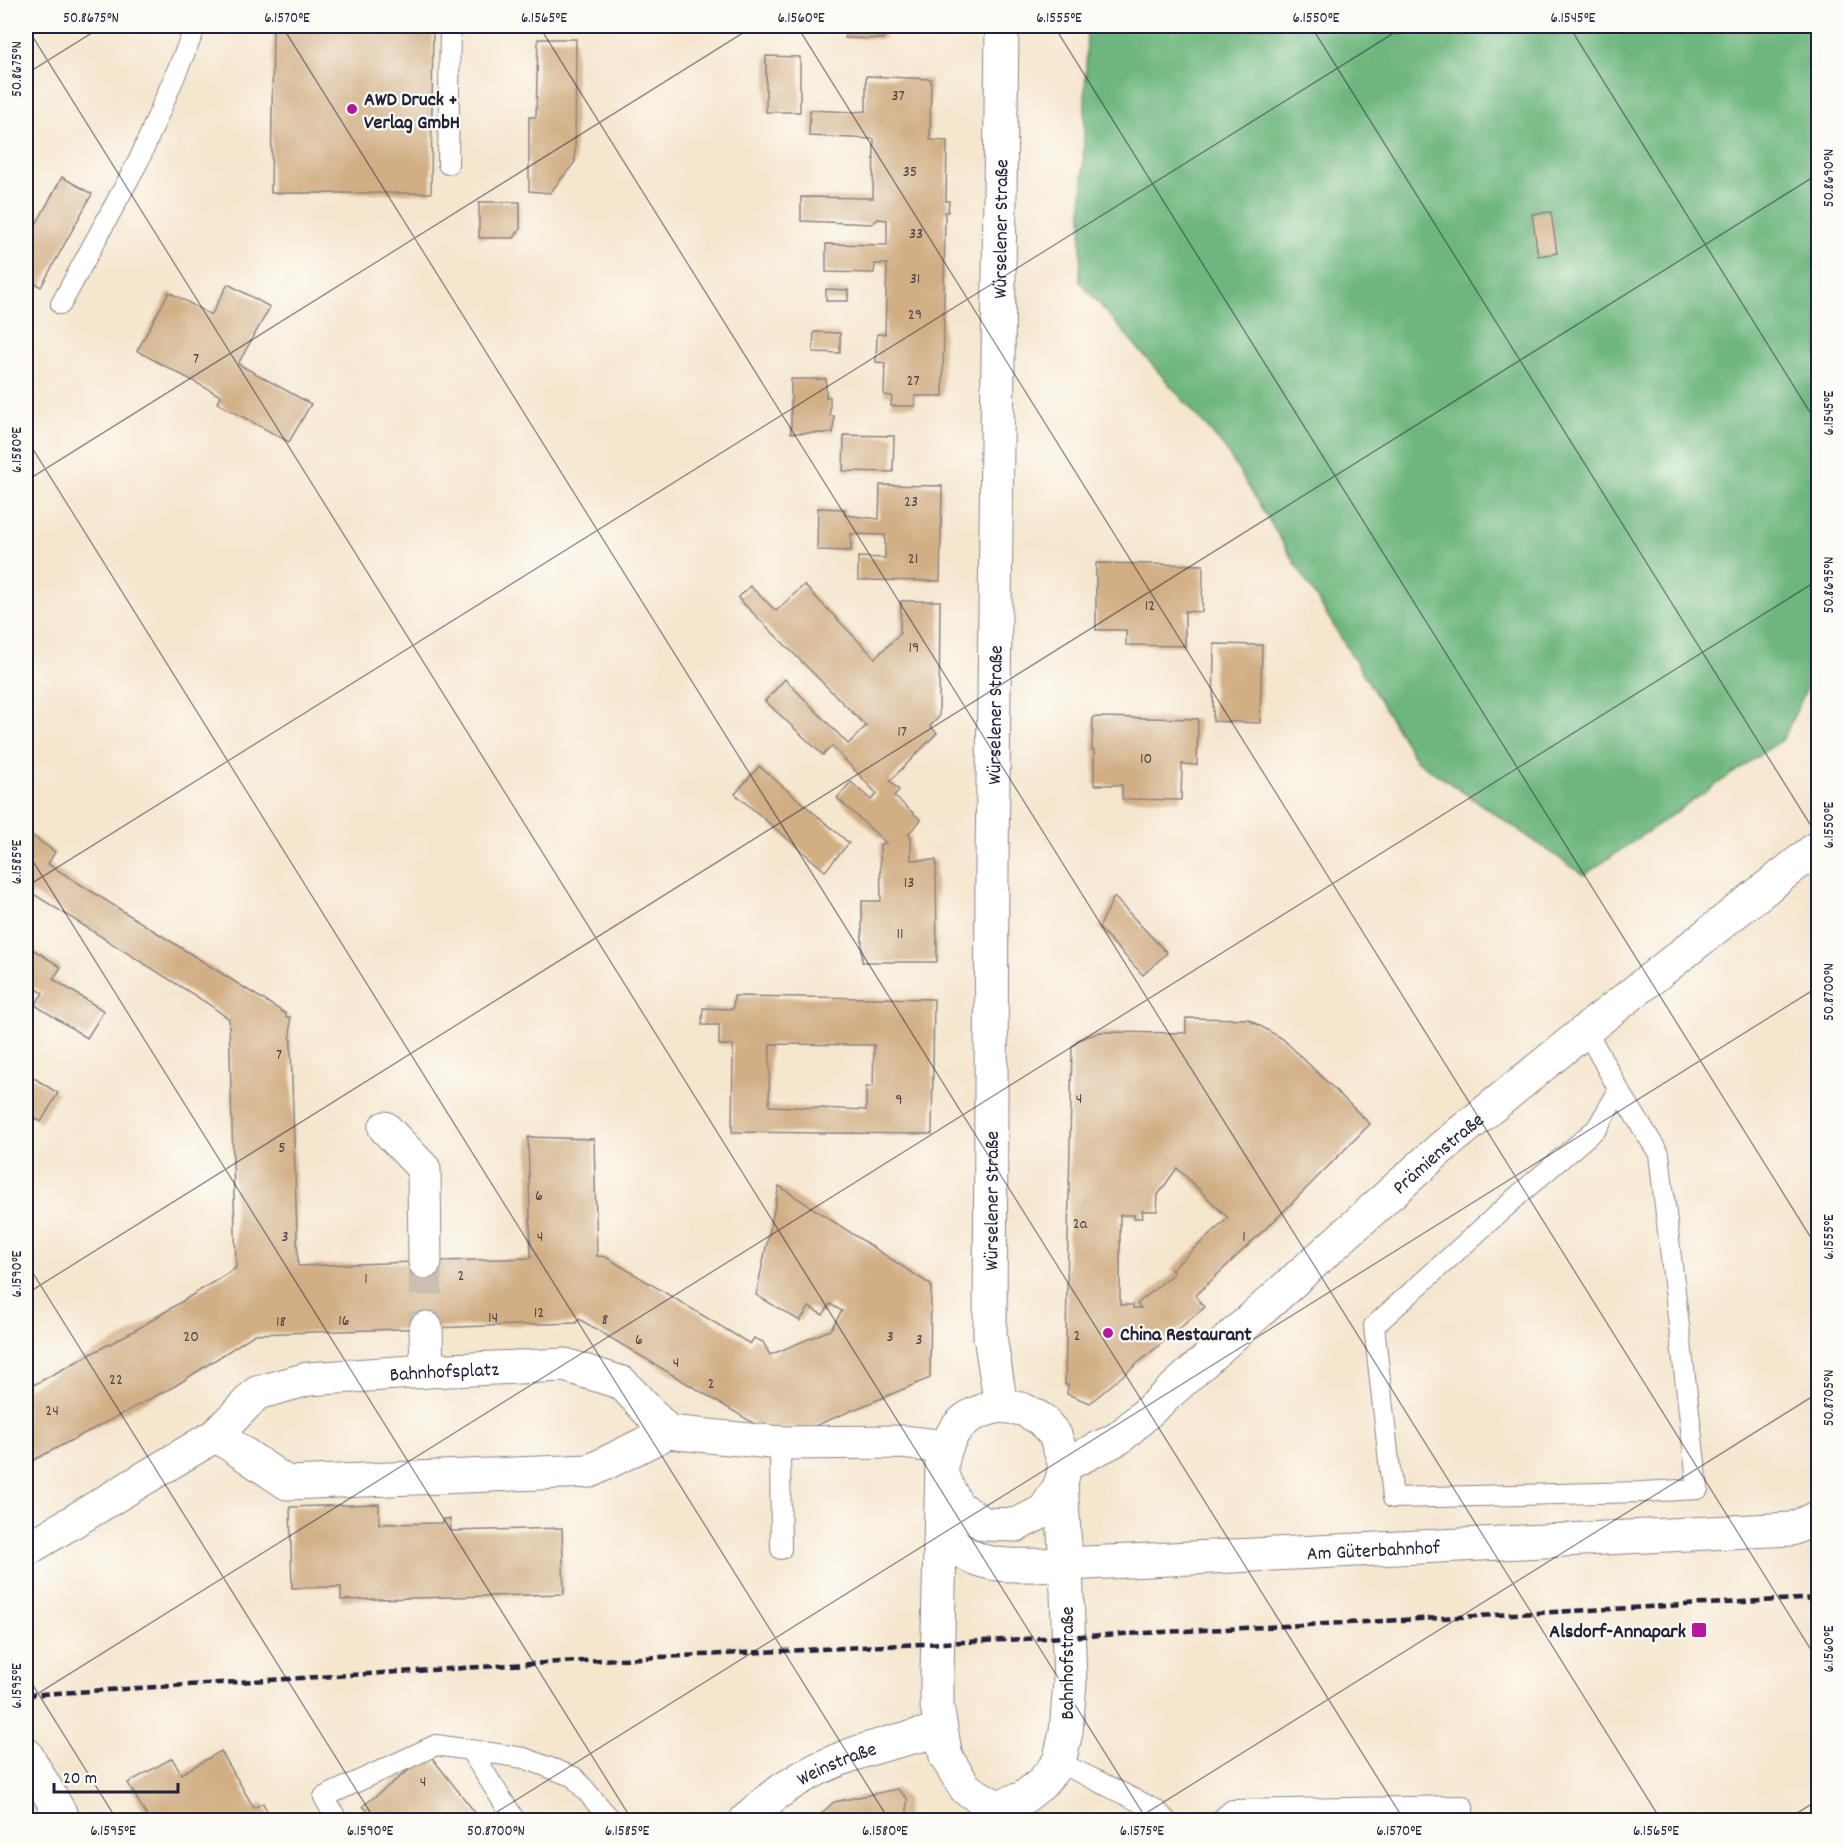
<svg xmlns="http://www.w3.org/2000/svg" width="1844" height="1846" viewBox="0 0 1844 1846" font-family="Dekko,sans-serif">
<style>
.forest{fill:#6db67d;stroke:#486c5c;stroke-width:1.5}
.building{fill:#d1ae84;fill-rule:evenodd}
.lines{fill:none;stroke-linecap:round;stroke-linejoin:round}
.street-tunnel{stroke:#cbbfb1;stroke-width:33;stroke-dasharray:33 16;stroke-linecap:butt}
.lane-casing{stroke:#8c8484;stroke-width:22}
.street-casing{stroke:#8c8484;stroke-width:35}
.secondary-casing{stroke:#8c8484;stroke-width:35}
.lane{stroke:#fff;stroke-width:20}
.street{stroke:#fff;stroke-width:33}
.secondary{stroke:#fff;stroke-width:33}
.rail{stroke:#22223b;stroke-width:4.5;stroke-dasharray:9 4.5;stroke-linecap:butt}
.ticks{fill:none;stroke:#22223b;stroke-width:1.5;stroke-opacity:0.45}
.poi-dot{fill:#b5179e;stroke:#fdfcf7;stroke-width:2}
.labels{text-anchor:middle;stroke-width:4.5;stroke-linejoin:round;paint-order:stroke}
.number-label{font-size:16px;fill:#4e454d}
.poi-label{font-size:20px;font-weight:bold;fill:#22223b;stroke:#fdfcf7;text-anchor:start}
.street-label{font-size:20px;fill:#22223b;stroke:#fdfcf7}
.neatline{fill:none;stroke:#22223b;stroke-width:2}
.ticks-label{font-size:15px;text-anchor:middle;fill:#22223b}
</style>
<rect width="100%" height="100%" fill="#fdfcf7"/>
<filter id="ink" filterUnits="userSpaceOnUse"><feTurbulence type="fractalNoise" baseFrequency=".0167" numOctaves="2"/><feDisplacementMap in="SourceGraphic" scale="12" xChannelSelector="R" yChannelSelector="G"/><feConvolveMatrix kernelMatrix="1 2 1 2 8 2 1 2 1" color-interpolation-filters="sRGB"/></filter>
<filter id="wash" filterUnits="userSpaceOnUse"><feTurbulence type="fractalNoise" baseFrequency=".008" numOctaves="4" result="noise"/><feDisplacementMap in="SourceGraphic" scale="24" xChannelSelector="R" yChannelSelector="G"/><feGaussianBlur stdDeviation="1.35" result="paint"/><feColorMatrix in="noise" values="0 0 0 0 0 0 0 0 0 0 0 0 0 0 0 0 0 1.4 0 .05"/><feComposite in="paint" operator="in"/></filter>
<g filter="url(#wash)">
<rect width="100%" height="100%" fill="#f5e6ce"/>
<!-- forest -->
<polygon class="forest" points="1087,26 1818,26 1818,665 1783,739 1584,875 1416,760 1224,447 1080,282"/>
<g id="blocks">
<!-- building -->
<g class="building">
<polygon points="273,26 433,26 431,193 271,193"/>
<polygon points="846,26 915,26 915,31 884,30 884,39 845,38"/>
<polygon points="538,39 576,39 575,162 550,193 529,191 529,117 536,117"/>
<polygon points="766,56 800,57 800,112 766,112"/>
<polygon points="866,76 931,79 930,140 947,141 946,201 949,201 948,212 945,212 943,396 915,396 915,406 891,406 892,396 884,395 885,363 876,362 877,334 885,334 887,264 875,264 874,273 826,272 826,244 887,245 887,220 878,219 872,224 801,221 801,197 873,198 874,139 809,136 810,110 853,112 866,111"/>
<polygon points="62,177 92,194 41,287 26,278 26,243"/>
<polygon points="479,202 520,202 520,229 514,238 479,238"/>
<polygon points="1551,212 1557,253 1538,256 1532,214"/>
<polygon points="228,284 270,307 238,364 311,404 289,442 217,403 221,396 137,351 169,292 211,315"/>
<polygon points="826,289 848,290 848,301 826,301"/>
<polygon points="814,332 840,333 840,353 813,352"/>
<polygon points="791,379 826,379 826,397 830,397 830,416 834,416 833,433 791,433"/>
<polygon points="844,435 894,436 893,472 843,471"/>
<polygon points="880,485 942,486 940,581 858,580 858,557 885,558 885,535 851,534 851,551 817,550 818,508 845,509 845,515 879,519"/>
<polygon points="1096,563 1203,565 1202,612 1185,611 1185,646 1126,645 1126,630 1096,630"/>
<polygon points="804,585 875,658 900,634 901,601 940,601 939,717 930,726 937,733 890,781 899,790 894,796 921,820 908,834 911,837 911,860 936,860 937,962 862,962 862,901 881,901 880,844 886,843 837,798 851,782 871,800 877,794 832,746 823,755 765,701 785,679 848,744 866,726 738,598 750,586 776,611"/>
<polygon points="1214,644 1262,645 1260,723 1213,721"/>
<polygon points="1093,717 1198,719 1197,765 1182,764 1181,800 1122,799 1122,785 1094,785 1094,751 1092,750"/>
<polygon points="759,766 849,843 825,871 735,794"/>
<polygon points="26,831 55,852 48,864 286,1014 286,1017 290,1017 298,1266 531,1258 528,1137 594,1139 597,1256 606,1257 750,1344 754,1338 763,1342 770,1355 830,1330 842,1311 830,1304 823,1315 809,1307 800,1321 756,1295 779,1186 931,1285 930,1378 798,1433 792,1431 790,1426 770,1433 579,1319 576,1323 255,1334 175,1386 30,1462 26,1453 26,1389 139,1328 236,1268 229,1019 207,1003 32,893 26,904"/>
<polygon points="1114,897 1167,953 1143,975 1099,928"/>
<polygon points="26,945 61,967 53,979 104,1011 87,1038 35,1005 43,993 26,982"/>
<path d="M734,996L934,999L932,1134L732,1132L733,1045H719V1025H702L703,1008L733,1009ZM770,1044L874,1045L873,1087H866V1110L769,1106Z"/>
<path d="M1186,1018L1248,1019L1283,1039L1370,1124L1281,1214L1195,1296L1205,1307L1090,1403L1067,1394L1068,1385H1065L1072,1047L1078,1040L1100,1032L1186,1033ZM1177,1168L1228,1218L1171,1270L1174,1273L1137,1304L1141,1308H1133V1305H1120V1215H1134V1218H1143L1142,1211H1157L1158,1195Z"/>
<polygon points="26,1073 58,1093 41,1122 26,1113"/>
<polygon points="379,1504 379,1524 443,1523 443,1519 450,1519 451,1531 562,1528 564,1594 341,1600 341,1587 292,1588 290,1507"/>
<polygon points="221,1751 254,1808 263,1803 270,1817 263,1820 149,1820 128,1783 172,1758 181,1774"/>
<polygon points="429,1754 481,1820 375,1820 363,1806"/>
<polygon points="897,1789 907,1798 907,1820 814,1820 834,1802"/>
</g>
</g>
</g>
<g filter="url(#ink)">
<use href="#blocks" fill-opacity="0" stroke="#8c8484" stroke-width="1.5"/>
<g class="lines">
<!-- street-tunnel -->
<polyline class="street-tunnel" points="425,1262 426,1328"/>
<!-- lane casing -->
<g class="lane-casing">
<g id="lane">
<polyline points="448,164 450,26"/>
<polyline points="61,304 139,160 196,26"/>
<polyline points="1586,1030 1619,1090 1659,1154 1698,1489 1642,1492 1393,1498 1374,1326 1522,1192 1597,1128 1619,1090"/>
<polyline points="780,1443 781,1549"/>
<polyline points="470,1750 515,1820"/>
<polyline points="1059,1762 1156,1810 1166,1820"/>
<polyline points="337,1820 324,1797 436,1745 524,1758 574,1777 611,1820"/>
<polyline points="1221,1820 1232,1810 1463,1806 1463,1820"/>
</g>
</g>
<!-- street casing -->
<g class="street-casing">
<g id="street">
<polyline points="385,1128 424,1169 425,1262"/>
<polyline points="426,1328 427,1371"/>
<path id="s1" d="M216,1435L257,1393L308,1379L427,1371L565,1365L622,1383L668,1432"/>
<path id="s2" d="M941,1525C945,1531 949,1539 954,1544C981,1573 1030,1564 1066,1564L1792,1529L1818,1517"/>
<polyline points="26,1550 216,1435 287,1483 590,1471 668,1432 780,1443 902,1442 945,1447"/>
</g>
</g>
<!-- secondary casing -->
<g class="secondary-casing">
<g id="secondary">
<path id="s3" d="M1001,1406L990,1336L992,864L1002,26"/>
<path d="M1001,1406L1022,1409L1041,1419L1055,1435L1065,1465L1061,1484L1066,1564L1070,1682L1066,1732L1059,1762L1041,1784L1023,1798L996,1807L966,1789L946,1757L937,1706V1674L942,1463C949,1427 966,1412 1001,1406Z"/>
<path id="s4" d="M1065,1465L1119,1438L1440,1149L1586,1030L1818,847"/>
<polyline points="943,1478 957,1506 984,1524 1016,1525 1044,1511 1061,1484"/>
<polyline points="26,1754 64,1820"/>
<path id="s5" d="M746,1820C799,1766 868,1746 940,1731"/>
</g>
</g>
<!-- lane -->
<use href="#lane" class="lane"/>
<!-- street -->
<use href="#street" class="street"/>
<!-- secondary -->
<use href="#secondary" class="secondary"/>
<!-- rail -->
<polyline class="rail" points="26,1695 561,1662 1345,1623 1818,1598"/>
</g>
</g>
<!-- ticks -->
<path class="ticks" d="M26,26L1147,1820M282,26L1404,1820M539,26L1661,1820M797,26L1818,1661M1054,26L1818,1249M1311,26L1818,837M1569,26L1818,425M26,74L103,26M26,438L889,1820M26,481L754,26M26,850L632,1820M26,887L1405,26M26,1262L375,1820M26,1294L1818,174M26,1674L117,1820M26,1701L1818,580M484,1820L1818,987M1135,1820L1818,1393M1786,1820L1818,1800"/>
<!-- markers -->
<g class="poi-dot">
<circle cx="352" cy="109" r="6"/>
<circle cx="1108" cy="1333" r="6"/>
<rect x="1691" y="1622" width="16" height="16" rx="3"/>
</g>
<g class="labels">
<!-- number labels -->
<g class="number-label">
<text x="898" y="100">37</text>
<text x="910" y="176">35</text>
<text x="916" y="238">33</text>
<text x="915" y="283">31</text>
<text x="915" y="319">29</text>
<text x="196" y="363">7</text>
<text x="913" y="385">27</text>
<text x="911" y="506">23</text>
<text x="913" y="563">21</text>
<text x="1150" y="610">12</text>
<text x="914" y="652">19</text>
<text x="902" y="736">17</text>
<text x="1146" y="763">10</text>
<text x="909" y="887">13</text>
<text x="900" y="938">11</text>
<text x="279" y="1059">7</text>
<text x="1079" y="1103">4</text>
<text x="899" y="1104">9</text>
<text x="282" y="1152">5</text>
<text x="539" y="1200">6</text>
<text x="1080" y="1228">2a</text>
<text x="285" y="1241">3</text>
<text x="540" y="1241">4</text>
<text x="1244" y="1241">1</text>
<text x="461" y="1280">2</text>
<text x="366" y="1283">1</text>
<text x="539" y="1317">12</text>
<text x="493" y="1322">14</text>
<text x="605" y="1324">8</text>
<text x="344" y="1325">16</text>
<text x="281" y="1326">18</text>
<text x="1077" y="1340">2</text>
<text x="191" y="1341">20</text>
<text x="890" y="1341">3</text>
<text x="639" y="1344">6</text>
<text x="919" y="1344">3</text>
<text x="676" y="1367">4</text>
<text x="116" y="1384">22</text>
<text x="711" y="1388">2</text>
<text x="52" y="1415">24</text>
<text x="423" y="1786">4</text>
</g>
<!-- poi labels -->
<g class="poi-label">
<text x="364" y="105">AWD Druck +<tspan x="364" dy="23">Verlag GmbH</tspan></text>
<text x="1120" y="1340">China Restaurant</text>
<text x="1686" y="1637" text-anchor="end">Alsdorf-Annapark</text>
</g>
<!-- street labels -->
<g class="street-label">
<text dy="7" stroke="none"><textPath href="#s3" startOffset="1178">Würselener Straße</textPath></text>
<text dy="7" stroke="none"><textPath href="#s3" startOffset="692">Würselener Straße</textPath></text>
<text dy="7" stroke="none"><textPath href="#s4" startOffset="488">Prämienstraße</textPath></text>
<text dy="7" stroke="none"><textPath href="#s3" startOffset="206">Würselener Straße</textPath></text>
<text dy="7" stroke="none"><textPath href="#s1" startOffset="248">Bahnhofsplatz</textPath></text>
<text dy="7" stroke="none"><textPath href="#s2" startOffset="448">Am Güterbahnhof</textPath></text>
<text transform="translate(1066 1663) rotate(-90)" y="7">Bahnhofstraße</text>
<text dy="7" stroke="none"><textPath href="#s5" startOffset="108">Weinstraße</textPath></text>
</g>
</g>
<!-- margin -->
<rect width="1844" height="1846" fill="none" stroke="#fdfcf7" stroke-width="66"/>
<!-- scale -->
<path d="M54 1783v9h124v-9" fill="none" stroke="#22223b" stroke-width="3"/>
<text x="63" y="1783" font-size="18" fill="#22223b" stroke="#fdfcf7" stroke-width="4.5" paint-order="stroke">20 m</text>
<rect x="33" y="33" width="1778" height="1780" class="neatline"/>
<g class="ticks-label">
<text x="91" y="22">50.8675°N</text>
<text x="287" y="22">6.1570°E</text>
<text x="544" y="22">6.1565°E</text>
<text x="801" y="22">6.1560°E</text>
<text x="1059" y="22">6.1555°E</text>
<text x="1316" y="22">6.1550°E</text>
<text x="1573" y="22">6.1545°E</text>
<text transform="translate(16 69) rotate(-90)" y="5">50.8675°N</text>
<text transform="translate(1828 178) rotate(-90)" y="5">50.8690°N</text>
<text transform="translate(1828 413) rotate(-90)" y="5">6.1545°E</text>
<text transform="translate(16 450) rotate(-90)" y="5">6.1580°E</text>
<text transform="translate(1828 585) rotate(-90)" y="5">50.8695°N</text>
<text transform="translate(1828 825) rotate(-90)" y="5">6.1550°E</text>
<text transform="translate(16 862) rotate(-90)" y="5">6.1585°E</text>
<text transform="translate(1828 992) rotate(-90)" y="5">50.8700°N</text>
<text transform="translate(1828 1237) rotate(-90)" y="5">6.1555°E</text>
<text transform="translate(16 1274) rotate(-90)" y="5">6.1590°E</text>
<text transform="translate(1828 1398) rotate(-90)" y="5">50.8705°N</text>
<text transform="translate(1828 1649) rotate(-90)" y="5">6.1560°E</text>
<text transform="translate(16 1686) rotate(-90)" y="5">6.1595°E</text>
<text x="113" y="1835">6.1595°E</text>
<text x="370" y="1835">6.1590°E</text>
<text x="496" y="1835">50.8700°N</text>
<text x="627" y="1835">6.1585°E</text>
<text x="885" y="1835">6.1580°E</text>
<text x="1142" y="1835">6.1575°E</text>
<text x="1399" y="1835">6.1570°E</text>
<text x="1656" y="1835">6.1565°E</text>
</g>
</svg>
